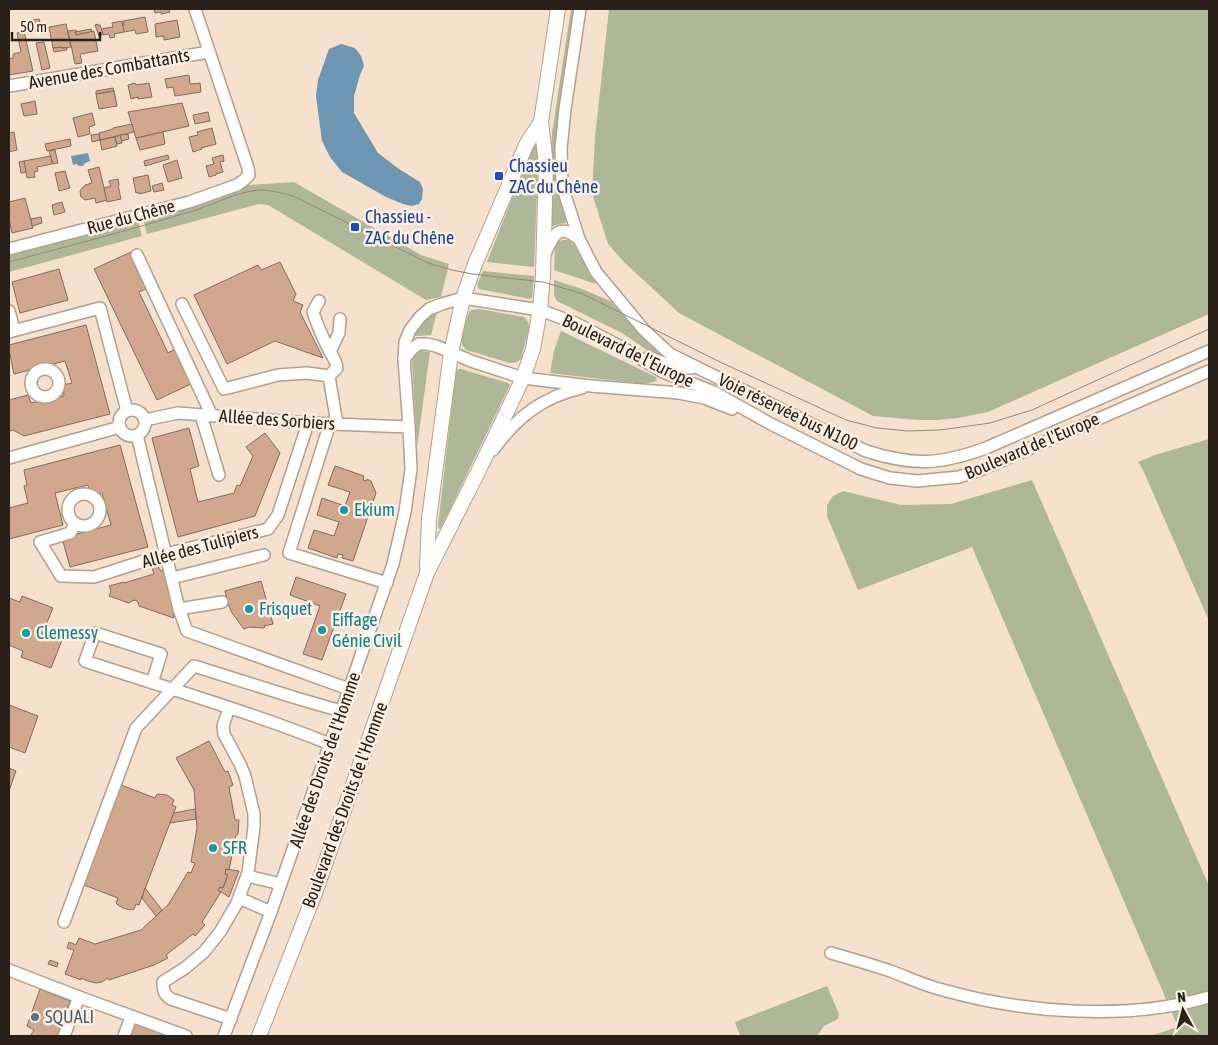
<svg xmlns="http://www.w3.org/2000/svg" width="1218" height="1045" viewBox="0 0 1218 1045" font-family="'Asap Condensed',sans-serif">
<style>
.green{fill:#afb799}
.water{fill:#6e96b2}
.building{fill:#d1a88e;stroke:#806b5d}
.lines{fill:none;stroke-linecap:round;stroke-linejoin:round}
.minor-casing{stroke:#b39f8e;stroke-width:14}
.major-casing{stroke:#b39f8e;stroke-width:16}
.minor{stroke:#fff;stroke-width:11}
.major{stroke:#fff;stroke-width:14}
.tram{stroke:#948578;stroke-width:1}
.transit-dot{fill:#1a4fb4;stroke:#fcefe4;stroke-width:2}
.culture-dot{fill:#0f9aa8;stroke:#fcefe4;stroke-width:2}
.service-dot{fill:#5c6f8a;stroke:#fcefe4;stroke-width:2}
.labels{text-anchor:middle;stroke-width:5;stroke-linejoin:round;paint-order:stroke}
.street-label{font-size:18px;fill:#282019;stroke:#fcefe4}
.transit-label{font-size:18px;fill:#164399;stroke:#fcefe4;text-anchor:start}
.culture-label{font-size:18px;fill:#0d838f;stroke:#fcefe4;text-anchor:start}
.service-label{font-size:18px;fill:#4e5e75;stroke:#fcefe4;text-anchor:start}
</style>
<rect width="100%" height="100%" fill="#f6e0ce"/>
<!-- green -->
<g class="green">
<polygon points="571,9 574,9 558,116 554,159 555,171 557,189 566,220 566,223 559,224 550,227 549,202 552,133"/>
<polygon points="609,9 1209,9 1209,314 988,412 958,418 936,420 918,420 873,416 679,313 624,262 608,244 592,193 595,137"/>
<polygon points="536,140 539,142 534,267 487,262 534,142"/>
<polygon points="294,182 421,255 449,264 441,297 426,300 268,205 259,204 147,234 143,219 250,185"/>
<polygon points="138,221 142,236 9,272 9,256"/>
<polygon points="562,240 569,240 574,245 596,284 554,270 555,248 556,243"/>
<polygon points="483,271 534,276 532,298 530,299 479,289 477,285"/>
<polygon points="554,280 582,289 610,301 651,346 662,355 663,357 660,359 622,333 557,301 554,295"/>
<path d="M479,309L524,317C528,321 529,323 529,329L521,359C517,362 515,363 510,363L466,350C464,347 462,346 462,342C461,335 467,315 471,310Z"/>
<path d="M437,312L431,335L416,336L414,333C417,324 428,316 437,312Z"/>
<polygon points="561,331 656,377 657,381 644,384 550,373 554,351"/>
<polygon points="420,351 430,352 417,447 412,362 416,353"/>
<polygon points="458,369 461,369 508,383 510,385 441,528 439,529 438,525 456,371"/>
<polygon points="1209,439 1209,621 1143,470 1138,462 1155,455"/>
<polygon points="1032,480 1209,886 1209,1036 1150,1036 1178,1027 972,547 858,590 827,516 827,505 833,496 843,491 901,505 951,504"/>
<polygon points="827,986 839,1014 838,1019 824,1026 817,1036 740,1036 735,1022"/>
</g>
<!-- water -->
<g class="water">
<polygon points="341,44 355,48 361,56 364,66 360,75 354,96 354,113 378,153 399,169 420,182 423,189 422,199 419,204 412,206 403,204 386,197 342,172 330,157 322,141 316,96 318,80 329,49"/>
<polygon points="88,153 90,161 85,163 83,166 79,166 77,164 73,165 71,156"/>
</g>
<!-- building -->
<g class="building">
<polygon points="154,9 169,9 170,12 161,14 161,12 155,13"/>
<polygon points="145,17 148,32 136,34 135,30 124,32 122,25 124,25 123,21"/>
<polygon points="39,19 42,29 35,31 33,20"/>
<polygon points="177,20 180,37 164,40 164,36 156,37 155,24"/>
<polygon points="122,21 124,32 114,34 115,37 110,38 109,34 103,35 101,29 113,27 112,23"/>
<polygon points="66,24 71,47 62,48 62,47 53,48 49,27"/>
<polygon points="98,24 98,26 100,25 103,34 99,36 95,25"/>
<polygon points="91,29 92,32 76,35 75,32"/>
<polygon points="75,30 77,31 75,32 76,35 94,31 98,51 80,54 82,63 75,64 68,31"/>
<polygon points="24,31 33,71 9,75 9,59 13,58 13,54 21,52 17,33"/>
<polygon points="44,42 50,68 42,70 36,43"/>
<polygon points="62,47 62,48 67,48 67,50 54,52 53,48"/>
<polygon points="189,75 190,84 200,83 201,92 175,96 173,87 167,88 165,79"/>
<polygon points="135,83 136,85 149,83 152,97 138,99 138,97 131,99 128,85"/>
<polygon points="113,88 114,91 96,94 96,91"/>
<polygon points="114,91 117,106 99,109 96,94"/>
<polygon points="35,101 37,114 24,116 21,104"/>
<polygon points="182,103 189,126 136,138 128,112"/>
<polygon points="208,112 210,121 195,124 193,115"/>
<polygon points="92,113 95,125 89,127 90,134 78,137 73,118"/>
<polygon points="132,124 134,132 100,140 99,133 113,129 113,128"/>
<polygon points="212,128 216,144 201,148 202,149 193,152 189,137 198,135 197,132"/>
<polygon points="14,132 17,150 9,152 9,133"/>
<polygon points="163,132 165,144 140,150 136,138"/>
<polygon points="99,134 100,140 92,142 91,135"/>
<polygon points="128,134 129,139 121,141 120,135"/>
<polygon points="120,135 122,143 117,144 115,137"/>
<polygon points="115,137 117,146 102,150 100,140"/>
<polygon points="70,139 71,146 47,151 45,144"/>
<polygon points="55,150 58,163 53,164 49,151"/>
<polygon points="168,155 169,159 145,166 144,161"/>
<polygon points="223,155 224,161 220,162 223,172 216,174 216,175 209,177 206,166 214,164 212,158"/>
<polygon points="51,156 52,164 37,167 38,171 34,172 35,177 27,178 24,161"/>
<polygon points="177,160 182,178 168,182 163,165"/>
<polygon points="24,161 26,172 21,173 19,162"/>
<polygon points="99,167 107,200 96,203 95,198 85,200 81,197 80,191 83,187 85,186 85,185 92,183 88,170"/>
<polygon points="65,171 70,188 59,191 55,173"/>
<polygon points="148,175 151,191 139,194 138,192 136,193 133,178"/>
<polygon points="118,179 119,185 118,185 121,199 107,202 104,188 111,186 109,181"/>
<polygon points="162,183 164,190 154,192 152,186"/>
<polygon points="25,198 33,228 12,233 9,218 9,202"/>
<polygon points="62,202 65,212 54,215 52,205"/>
<polygon points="41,217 42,223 32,226 31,219"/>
<polygon points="131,252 148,288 139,292 168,353 177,348 193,383 157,400 94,269"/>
<polygon points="280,262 296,294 293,301 303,305 300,312 323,358 275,341 227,364 194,295 258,265 261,270"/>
<polygon points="59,269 68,300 20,313 12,282"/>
<polygon points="86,325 110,414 24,436 13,430 9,431 9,400 28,395 31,403 64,396 63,385 72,383 65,361 14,374 9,350 9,345"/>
<polygon points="189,428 199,466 190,469 198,502 234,493 237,485 240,486 253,456 246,447 265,433 280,453 255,516 178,537 152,438"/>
<polygon points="120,445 148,547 70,567 62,538 111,525 102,493 91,496 88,485 55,493 63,525 9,539 9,508 28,503 24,486 27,485 24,470"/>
<polygon points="335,466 364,476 363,480 367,481 367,479 371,481 376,493 353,561 342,558 343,555 338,554 337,558 308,548 314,530 334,536 339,522 317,515 322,498 345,506 350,492 328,485"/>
<polygon points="158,567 161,571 164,570 176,613 173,613 174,618 139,606 138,602 135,600 132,601 129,603 109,596 111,591 109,586 124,582 124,583 154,574 152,568"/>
<polygon points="296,577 346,594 322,660 303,654 320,606 290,595"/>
<polygon points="261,581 273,624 264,626 265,627 263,628 249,627 244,629 232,613 228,604 225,591"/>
<polygon points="22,596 53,608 42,634 62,640 51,668 21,657 23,651 9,645 9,598 20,602"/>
<polygon points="9,705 38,716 25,753 9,747"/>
<polygon points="209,741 225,772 228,771 233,785 229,787 235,820 239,820 238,834 236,835 229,870 226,869 225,874 228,875 223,888 220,887 218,890 221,892 202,922 205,925 195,936 193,934 166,955 168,958 154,965 109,980 108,978 102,982 96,983 88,981 81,978 81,980 65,974 74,950 67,948 69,942 76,945 79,938 95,944 141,930 168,905 188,872 191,873 195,863 191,862 197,828 194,790 176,758"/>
<polygon points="9,768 16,771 9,791"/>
<polygon points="121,785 155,798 157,794 167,795 174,800 172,805 176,807 139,905 136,904 134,909 131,910 123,908 118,905 116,903 118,898 84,885"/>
<polygon points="195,809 196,819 170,823 174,813"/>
<polygon points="226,869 239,871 229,897 218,890 220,887 223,888 228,875 225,874"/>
<polygon points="145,888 162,910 156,916 142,898"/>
<polygon points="50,960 58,963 57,967 48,964"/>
<polygon points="40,989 70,1001 57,1036 30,1036 34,1030 27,1026"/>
<polygon points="135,1023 165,1033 164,1036 130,1036"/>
</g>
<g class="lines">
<!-- minor casing -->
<g class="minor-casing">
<g id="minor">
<path d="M580,9L565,109L561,149L562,183L566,198L579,239L596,272L644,330L670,354L866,451C913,466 940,465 986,448L1209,351"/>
<polyline points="9,86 209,52"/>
<polyline points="9,249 189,202 237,185 244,180 249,175 248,168 195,9"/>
<polyline points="137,255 212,416"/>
<path d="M544,256C553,237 557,221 579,239"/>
<path d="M319,301L313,312C317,325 323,338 329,350C333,356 336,361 337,368L329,376"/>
<polyline points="182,304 224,389 278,375 307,373 329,376 337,424"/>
<polyline points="9,311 14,330"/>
<polyline points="9,332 100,308 127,411"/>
<polyline points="330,352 339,333 340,319"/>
<path d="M649,357C663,363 677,369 692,368"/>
<polyline points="404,359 413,348 419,344 426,344 436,346 471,361 523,378 591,386 679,393 704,398 732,409"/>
<circle cx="45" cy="383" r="14"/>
<circle cx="132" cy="423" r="13"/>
<polyline points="201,415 219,475"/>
<polyline points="145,420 178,413 308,423 409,427"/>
<polyline points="330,423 289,553 387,583"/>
<polyline points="137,435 179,609 187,631 349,689"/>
<path d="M493,450C517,417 542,397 582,388"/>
<polyline points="9,458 120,427"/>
<circle cx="84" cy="510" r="16"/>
<polyline points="75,524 70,533 40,542 61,576 94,577 166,554 268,529 278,515 308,423"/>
<polyline points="172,578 264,555"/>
<polyline points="179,609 222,602"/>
<path d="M152,683L161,654L95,633L85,661C167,688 250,712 330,744"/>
<path d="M229,708L223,726L224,734L240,764L245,776L254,814V827L248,873L237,903L220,932L204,952L185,968L163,982C163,990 164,995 171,999L231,1019"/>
<polyline points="247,876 281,884"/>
<polyline points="239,898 271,912"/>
<polyline points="64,922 136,728 194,666 296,698 341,711"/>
<path d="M831,953C852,959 873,965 893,972C909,978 926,986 943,990C1024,1013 1128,1021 1209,997"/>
<polyline points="9,970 79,997"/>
<polyline points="64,1036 79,997 186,1036"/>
<polyline points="124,1036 131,1017"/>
<polyline points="224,1036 271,912 393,564 405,512 411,469 409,427 404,359 405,342 410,330 420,317 429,309 442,304 463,298 540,310 575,323 623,348 663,372 714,392 769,423 861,469 890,478 917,481 959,477 980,470 1209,371"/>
</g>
</g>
<!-- major casing -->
<g class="major-casing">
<g id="major">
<polyline points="427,567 429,519 451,353 463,298 475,264 527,143 541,122"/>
<polyline points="259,1036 315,893 427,573 478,472 523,378 533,349 540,310 543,275 546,164 541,122 558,9"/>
</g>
</g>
<!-- minor -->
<use href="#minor" class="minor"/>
<!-- major -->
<use href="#major" class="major"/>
<!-- tram -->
<path class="tram" d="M9,262C69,246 130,230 190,212C213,205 235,192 259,190C271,190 282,193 293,196L428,263L452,270L472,274L543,282L583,294L720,362L846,420L877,428L907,431L940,430L990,423L1032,410L1209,329"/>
</g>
<!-- markers -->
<g class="transit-dot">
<rect x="494" y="171" width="10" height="10" rx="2.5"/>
<rect x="350" y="222" width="10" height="10" rx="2.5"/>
</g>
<g class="culture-dot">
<circle cx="344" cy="510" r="5"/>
<circle cx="249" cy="609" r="5"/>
<circle cx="322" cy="630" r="5"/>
<circle cx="26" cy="633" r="5"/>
<circle cx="213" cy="848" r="5"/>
</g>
<circle class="service-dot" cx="35" cy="1017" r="5"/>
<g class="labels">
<!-- street labels -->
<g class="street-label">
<text transform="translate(109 69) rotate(-10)" y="6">Avenue des Combattants</text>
<text transform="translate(131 217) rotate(-15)" y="6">Rue du Chêne</text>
<text transform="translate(628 351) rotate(26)" y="6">Boulevard de l'Europe</text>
<text transform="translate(788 412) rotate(26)" y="6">Voie réservée bus N100</text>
<text transform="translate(277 420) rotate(4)" y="6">Allée des Sorbiers</text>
<text transform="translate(1032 446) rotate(-23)" y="6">Boulevard de l'Europe</text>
<text transform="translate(200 547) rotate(-15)" y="6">Allée des Tulipiers</text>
<text transform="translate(325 760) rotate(-71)" y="6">Allée des Droits de l'Homme</text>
<text transform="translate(345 805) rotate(-70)" y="6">Boulevard des Droits de l'Homme</text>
</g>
<!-- transit labels -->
<g class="transit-label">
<text x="509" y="172">Chassieu<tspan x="509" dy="21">ZAC du Chêne</tspan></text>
<text x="365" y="223">Chassieu -<tspan x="365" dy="21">ZAC du Chêne</tspan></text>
</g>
<!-- culture labels -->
<g class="culture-label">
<text x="354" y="516">Ekium</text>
<text x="259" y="615">Frisquet</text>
<text x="332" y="626">Eiffage<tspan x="332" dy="21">Génie Civil</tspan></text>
<text x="36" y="639">Clemessy</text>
<text x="223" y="854">SFR</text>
</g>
<!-- service labels -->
<g class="service-label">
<text x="45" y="1023">SQUALI</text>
</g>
</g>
<!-- border -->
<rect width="1218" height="1045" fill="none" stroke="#282019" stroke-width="20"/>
<!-- north arrow -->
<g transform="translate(1183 1010) rotate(353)" stroke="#fcefe4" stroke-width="4" paint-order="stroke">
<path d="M0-4L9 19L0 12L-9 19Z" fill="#282019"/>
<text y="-8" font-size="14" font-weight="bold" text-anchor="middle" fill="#282019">N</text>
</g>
<!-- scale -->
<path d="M12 32v8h88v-8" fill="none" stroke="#282019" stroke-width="2.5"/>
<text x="20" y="32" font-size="15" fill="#282019" stroke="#fcefe4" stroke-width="4" paint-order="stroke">50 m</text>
</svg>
